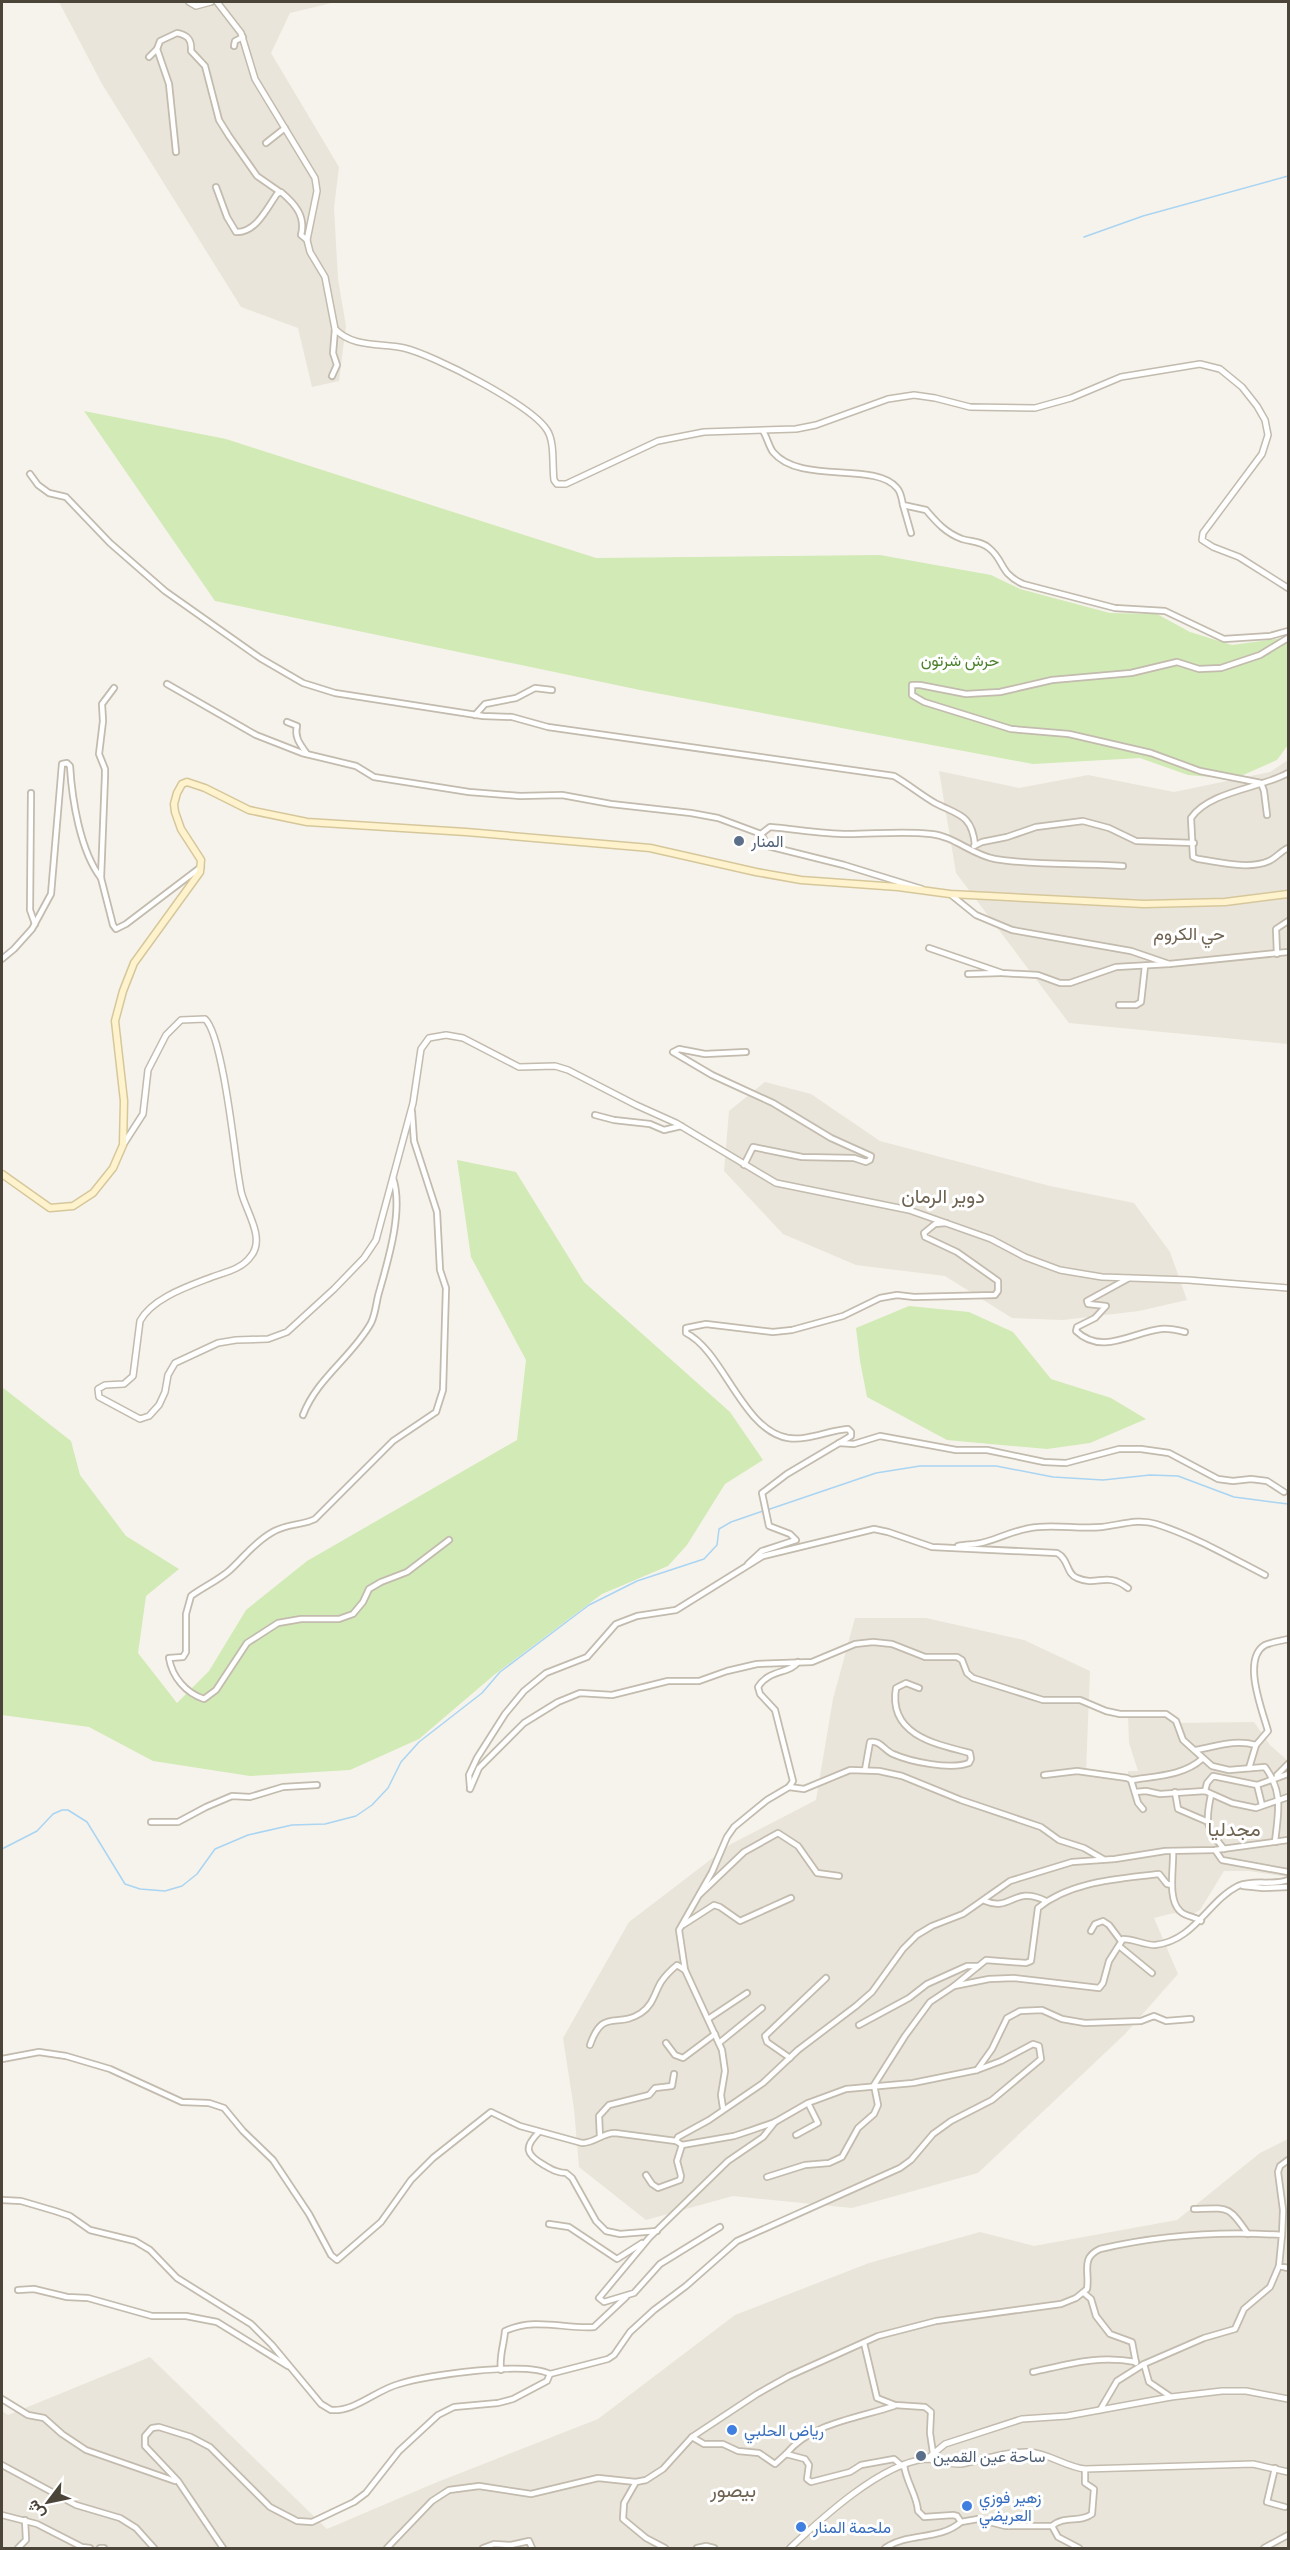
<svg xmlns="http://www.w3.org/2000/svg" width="1290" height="2550" viewBox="0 0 1290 2550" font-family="'Titillium Web',Vazirmatn,sans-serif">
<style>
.residential{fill:#eae5da}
.green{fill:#d2eab5}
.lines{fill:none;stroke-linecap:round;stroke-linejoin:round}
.stream{stroke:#a9d4f2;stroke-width:1.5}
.minor-casing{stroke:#c2bbae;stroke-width:8}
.tertiary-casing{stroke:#c2bbae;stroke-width:8}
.secondary-casing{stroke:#d6c79b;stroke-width:9}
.minor{stroke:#fff;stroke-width:4.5}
.tertiary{stroke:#fff;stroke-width:5}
.secondary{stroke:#fff3cd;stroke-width:6}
.service-dot{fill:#5c6f8a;stroke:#fff;stroke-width:2}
.shop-dot{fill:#3f7fe0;stroke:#fff;stroke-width:2}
.labels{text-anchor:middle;stroke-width:6;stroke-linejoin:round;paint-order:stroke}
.park-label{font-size:16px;fill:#4a7f2a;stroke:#fff}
.service-label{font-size:16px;fill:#4e5e75;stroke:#fff;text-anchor:start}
.shop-label{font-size:16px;fill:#366cbe;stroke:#fff;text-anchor:start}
.neighbourhood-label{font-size:18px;fill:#6e6250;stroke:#fff}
.quarter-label{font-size:20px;fill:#6e6250;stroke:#fff}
</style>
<rect width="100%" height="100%" fill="#f6f3ec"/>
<!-- residential -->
<g class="residential">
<polygon points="59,2 336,2 290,13 271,53 339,167 334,208 338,279 346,326 339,381 312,387 298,328 241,307 102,84"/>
<polygon points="1288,760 1288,1044 1069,1023 956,873 939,771 1019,788 1088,775 1174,792 1270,772"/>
<polygon points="765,1082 811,1094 880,1141 1050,1186 1134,1203 1170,1252 1187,1300 1139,1311 1063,1320 1012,1318 945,1276 856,1265 783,1234 724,1171 729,1111"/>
<polygon points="855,1618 926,1618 1024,1640 1090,1671 1086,1772 1128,1781 1128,1771 1138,1771 1129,1743 1128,1715 1168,1716 1173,1723 1254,1722 1270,1745 1288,1761 1288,1877 1249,1871 1224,1871 1200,1910 1188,1917 1174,1913 1154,1918 1178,1974 1125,2034 978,2173 852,2208 733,2196 646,2220 579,2167 574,2109 563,2038 629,1922 731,1844 816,1800 833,1699"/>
<polygon points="1288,2139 1288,2548 2,2548 2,2411 8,2415 150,2357 327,2529 435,2483 598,2419 735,2315 869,2263 980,2232 1034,2246 1177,2220 1260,2153"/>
</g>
<!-- green -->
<g class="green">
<polygon points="84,411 226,439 596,558 880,555 991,575 1020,589 1110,613 1157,614 1190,632 1232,645 1282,638 1288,640 1288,745 1277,760 1234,779 1188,775 1140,758 1033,764 640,690 215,601"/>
<polygon points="457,1160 516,1172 584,1282 730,1412 763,1460 725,1484 687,1545 668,1566 602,1594 494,1675 419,1739 350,1770 250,1776 153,1761 89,1727 2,1715 2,1387 71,1441 80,1475 126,1536 179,1569 146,1596 138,1653 177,1703 209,1671 246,1610 307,1561 517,1440 526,1360 471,1257"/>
<polygon points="909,1306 969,1312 1013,1332 1051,1379 1111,1398 1146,1419 1090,1443 1047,1449 947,1440 867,1397 860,1361 856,1328"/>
</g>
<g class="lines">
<!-- stream -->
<g class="stream">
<polyline points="1084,237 1143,216 1288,176"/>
<polyline points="767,1510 876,1473 920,1466 996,1466 1053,1477 1103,1480 1150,1475 1178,1476 1234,1497 1288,1504"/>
<polyline points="2,1849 37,1831 53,1814 62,1810 68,1810 87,1822 125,1884 140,1889 165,1891 182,1886 197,1874 215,1849 248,1835 292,1825 325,1824 356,1816 372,1805 388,1788 401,1762 419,1742 482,1693 500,1672 589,1605 637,1581 704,1559 717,1545 719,1529 731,1522 763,1511"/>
</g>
<!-- minor casing -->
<g class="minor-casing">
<g id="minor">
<polyline points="234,46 235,41 243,37"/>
<polyline points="149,57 157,49"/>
<polyline points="266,143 285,128"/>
<path d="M176,152L169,84L157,49L160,41L177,33C188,35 192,40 191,51L205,66L219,120L229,136L257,176L280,192"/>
<path d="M216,187L227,217L236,232C256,233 267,208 277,194L281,192C295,204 306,216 301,235L307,240"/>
<polyline points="332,376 337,365 333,353 335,329"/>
<path d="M763,431C767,437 769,447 773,452C800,485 875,461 897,488C901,492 902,500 903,505L926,510C937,523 946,533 962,539C972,542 981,541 989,548C1005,561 999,573 1023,584L1115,608L1165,611L1224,639L1270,636L1288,631"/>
<path d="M30,474L38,485L49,493L66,497L110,543L165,591L260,658L303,683L335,693L483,716L512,717L548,727L894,776C908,784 921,795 935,803C958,815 972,814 975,845"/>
<polyline points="903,505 911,533"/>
<path d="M167,684L256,735L302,753L356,766L374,777L469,792L520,796L562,795L611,804L691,813L718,818L761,834L770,827C795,829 822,834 848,834C876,834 903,831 931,834C954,836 972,855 995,859C1037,866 1081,863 1123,866"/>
<polyline points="114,688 102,704 103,721 99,754 105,769 105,776 101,878 113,925 116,929 126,924 201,867"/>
<polyline points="475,715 485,704 516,698 535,688 552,690"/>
<path d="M287,722L297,726C294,738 301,745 307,754"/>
<path d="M1288,773C1262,788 1209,791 1191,818L1193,857L1198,859C1219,862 1249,870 1269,861C1276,858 1281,851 1288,848"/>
<polyline points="31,793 30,910 35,924"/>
<polyline points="1267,815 1264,791 1261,783 1200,771 1151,753 1069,734 1011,729 924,702 912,695 912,685 920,685 966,694 1000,692 1052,680 1131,673 1177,662 1199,669 1221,668 1260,655 1288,638"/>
<polyline points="761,834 768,846 844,865 922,889"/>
<polyline points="974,846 982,842 1007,837 1036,827 1083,821 1109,828 1136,841 1194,843"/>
<polyline points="950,894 976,915 1012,930 1131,951 1169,964 1288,952"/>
<polyline points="929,948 1002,973 1038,975 1060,983 1070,983 1116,967 1169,964"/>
<polyline points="1277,954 1276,929 1288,921"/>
<path d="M2,959L14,949L32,929L51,894L62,764L67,763L70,766C72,799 80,851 101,878"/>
<polyline points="968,974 1000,973"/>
<polyline points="1119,1005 1136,1005 1141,1002 1145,966"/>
<path d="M412,1112L414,1141L437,1212L440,1270L446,1288L443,1390L436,1412L393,1441L315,1519C301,1526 287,1523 271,1533C254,1543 244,1557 230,1570C219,1580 203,1587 191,1596L186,1614V1652L183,1657L169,1658C172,1677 186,1693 204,1699L216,1690L247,1643L278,1623L301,1619H339L353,1614L363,1602L369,1589L381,1582L407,1572L449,1540"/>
<polyline points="595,1115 614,1120 650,1124 664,1130 681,1126"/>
<polyline points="744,1165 753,1147 802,1157 854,1158 866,1162 870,1160 871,1156 831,1138 773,1103 712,1075 673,1052 679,1049 705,1054 746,1052"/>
<path d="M1129,1278L1087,1301L1088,1304L1106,1306L1095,1318L1077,1327L1076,1331C1102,1356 1133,1332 1161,1329C1169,1328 1177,1330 1185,1332"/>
<path d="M303,1415C317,1378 352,1357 371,1323C375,1315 376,1305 378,1296C387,1264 404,1211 393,1178"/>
<polyline points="839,1443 854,1444 880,1436 956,1450 987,1450 1044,1462 1066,1463 1119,1449 1141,1449 1169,1453 1218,1479 1233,1481 1251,1479 1267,1481 1284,1492"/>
<path d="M958,1546C967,1544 976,1545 985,1542C1003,1537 1019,1528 1038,1527C1059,1525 1080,1529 1102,1527C1120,1525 1138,1518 1156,1524C1194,1536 1230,1557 1265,1575"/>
<path d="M748,1564L762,1551L796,1540L790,1534L769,1526L762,1493L787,1474L851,1436V1432L848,1429C829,1430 808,1441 788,1438C743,1431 723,1351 686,1333V1328L706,1324L773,1332L792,1330L843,1316L880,1298L897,1295L914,1297L995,1295L998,1291V1281L957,1252L925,1237L924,1233L935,1224L946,1223"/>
<path d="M1196,1750C1218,1746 1235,1739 1256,1745"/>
<path d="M1249,1768L1256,1745L1268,1731C1263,1712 1241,1659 1265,1645C1272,1642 1281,1641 1288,1639"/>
<path d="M865,1770L870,1742C880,1740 884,1750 893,1754C911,1762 951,1770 969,1763L971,1759L970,1753C934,1744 888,1734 896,1688L906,1683L919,1688"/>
<polyline points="1044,1775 1077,1771 1127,1778 1131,1780 1138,1803 1143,1809"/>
<polyline points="1277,1775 1288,1764"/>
<path d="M1131,1780C1155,1776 1183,1776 1202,1759"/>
<polyline points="1257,1785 1262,1805"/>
<path d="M470,1787L469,1775L477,1758L505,1714L524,1691L546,1673L587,1657L616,1624L637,1616L676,1610L763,1556L874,1529L888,1532L932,1547L1057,1553C1069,1559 1066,1574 1077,1578C1098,1587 1106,1571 1128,1588"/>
<polyline points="789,1787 804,1789 850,1770 879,1771 902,1776 961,1800 1041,1827 1059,1840 1084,1848 1103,1859"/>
<path d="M470,1789L479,1768L524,1723L558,1702L580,1693L612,1695L668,1681H699L727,1671L757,1664L812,1662L855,1644L873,1642L892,1644L925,1657H957L962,1660L967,1673L973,1678L1043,1700H1080L1106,1711L1120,1714H1166L1176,1721L1183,1740L1212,1766L1229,1770L1265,1767C1284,1793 1278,1813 1275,1842"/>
<polyline points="1205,1791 1207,1783 1213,1776 1257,1785 1288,1774"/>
<polyline points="1135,1792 1146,1791 1160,1794 1205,1791 1232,1803 1256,1808 1288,1797"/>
<polyline points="1175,1792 1178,1809 1206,1821"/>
<path d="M1211,1795C1205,1823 1206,1827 1224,1849"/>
<polyline points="151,1822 178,1822 206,1807 232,1796 250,1797 283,1787 317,1785"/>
<polyline points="1215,1850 1222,1860 1288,1872"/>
<path d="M1173,1851C1174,1868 1167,1899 1180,1911C1186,1917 1194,1916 1201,1921"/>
<polyline points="1243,1886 1263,1888 1288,1887"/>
<polyline points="700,1894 744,1852 778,1833 798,1846 817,1873 839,1876"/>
<path d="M985,1901C1012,1912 1013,1885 1046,1901"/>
<polyline points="683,1925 714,1905 720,1907 740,1921 791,1898"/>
<polyline points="1091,1931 1095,1924 1103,1921 1109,1925 1121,1941"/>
<polyline points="1119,1946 1152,1973"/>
<path d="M954,1986L986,1960L1026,1963L1031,1961L1038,1908C1071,1881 1119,1879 1159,1874L1167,1884L1172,1885"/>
<polyline points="708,2019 747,1993"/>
<polyline points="859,2025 909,1998 927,1984 967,1966 978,1966"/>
<polyline points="666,2043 675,2055 683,2058 715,2034"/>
<polyline points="719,2043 762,2008"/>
<path d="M590,2045C603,2007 617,2029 641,2013C653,2005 654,1994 661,1982C665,1976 671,1970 677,1965L685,1970"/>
<polyline points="790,2058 767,2042 765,2036 826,1978"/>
<path d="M2,2059L39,2052L66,2056L110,2069L182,2102L209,2103L224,2108L243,2131L273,2160L309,2214L331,2255L337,2260L381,2222L411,2180L433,2158L491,2112L520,2126L582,2143C595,2143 602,2133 615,2133L676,2141"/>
<polyline points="977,2070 992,2049 1007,2018 1020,2011 1042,2010 1062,2019 1085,2023 1141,2021 1154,2016 1166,2021 1191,2019"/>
<path d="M723,2108L721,2095L725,2071L722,2050L685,1970L679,1930L712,1872L727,1837L734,1827L767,1800L789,1787L793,1781L775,1710L760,1694L758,1687C769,1669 790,1674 798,1662"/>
<path d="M539,2132C524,2147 525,2154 544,2165C551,2169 557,2173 566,2173L572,2178L596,2221L606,2231L620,2234L657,2231"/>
<polyline points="796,2135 818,2123 808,2103"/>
<polyline points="600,2137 599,2116 609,2105 649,2095 655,2088 672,2086 674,2074"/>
<polyline points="646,2175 652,2184 658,2188 680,2180 681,2176 677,2161 682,2145"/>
<path d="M767,2177L805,2165L829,2163L842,2157L858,2128L874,2114L878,2105L874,2085L905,2036L930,2002L954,1986L989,1979L1014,1978L1099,1988L1103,1983L1109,1961L1123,1939C1134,1939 1144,1945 1155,1945C1194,1941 1208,1901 1238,1886C1254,1879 1273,1886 1288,1880"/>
<path d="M2,2200L21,2201L55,2211L70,2216L90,2230L135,2241L150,2250L177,2278L251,2324L272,2345L321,2404L331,2410C355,2412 376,2390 399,2384C428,2375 525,2361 550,2374"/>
<path d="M1194,2209C1229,2208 1228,2205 1248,2234"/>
<polyline points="549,2224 569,2227 617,2259 642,2243"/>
<polyline points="720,2227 660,2264 634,2293 604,2302 599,2298 649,2238 728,2161 763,2137 775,2122"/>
<polyline points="1282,2235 1283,2210 1278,2172 1280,2166 1288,2160"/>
<polyline points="18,2290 34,2289 67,2297 88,2298 152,2316 186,2316 217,2322 288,2366"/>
<polyline points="1084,2293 1091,2299 1096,2316 1110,2334 1132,2342 1136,2363"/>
<polyline points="864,2343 877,2398 895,2405 925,2407 931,2412 930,2433 933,2453"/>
<polyline points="1144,2364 1149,2382 1171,2397"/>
<path d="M501,2370C499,2356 504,2345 505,2331C535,2317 563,2329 594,2327L626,2297"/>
<path d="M1033,2372C1070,2364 1097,2355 1136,2362"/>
<polyline points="2,2399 28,2415 44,2418 62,2434 86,2450 175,2481"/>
<polyline points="1100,2410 1117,2381 1144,2364 1204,2338 1235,2329 1244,2309 1270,2287 1279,2266"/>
<polyline points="692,2437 704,2444 723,2444 738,2451 759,2453 775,2464 786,2454 805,2459 809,2465 807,2479 811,2482 850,2472 861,2465 894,2459 902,2466"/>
<path d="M786,2454C811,2423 858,2418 894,2406"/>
<polyline points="2,2465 76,2505 120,2518 136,2528 154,2548"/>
<path d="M904,2465C906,2482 917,2495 918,2511L924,2517L953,2515L957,2516L961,2522L978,2519L1005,2526H1052"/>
<polyline points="1275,2468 1267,2502 1285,2507"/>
<polyline points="636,2482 624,2503 623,2519 646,2538 665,2548"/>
<polyline points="2,2515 37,2524 82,2547 90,2548"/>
<polyline points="18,2548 26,2540 25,2520"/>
<polyline points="100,2548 104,2548"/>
<polyline points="223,2548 178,2481 145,2446 145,2436 152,2428 159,2427 191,2437 210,2447 270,2507 297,2521 312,2522 354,2502 366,2493 399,2451 438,2415 454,2407 498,2403 513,2399 547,2381 550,2374 608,2359 614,2355 630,2332 654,2310 686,2286 737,2241 900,2168 911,2160 933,2134 951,2121 992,2100 1041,2059 1039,2046 1033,2044 1001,2061 977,2070 913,2083 846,2089 808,2103 775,2122 752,2130 734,2136 682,2145 676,2141 678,2137 709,2120 763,2083 798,2050 856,2006 872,1992 903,1949 917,1935 932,1926 963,1914 1010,1881 1072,1862 1115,1859 1165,1851 1215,1850 1288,1840"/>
<path d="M387,2548L432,2501L449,2490L479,2486L531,2494L598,2478L636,2482L646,2480L663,2469L692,2437L757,2394L789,2376L878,2336L936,2321L1061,2304L1076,2298L1087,2289C1090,2272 1080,2258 1100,2249C1160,2235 1221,2231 1282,2235L1279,2266L1288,2268"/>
<polyline points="483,2548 494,2544 511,2545 529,2541 532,2548"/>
<polyline points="697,2548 706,2546 714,2548"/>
<path d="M885,2548C909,2532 939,2541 961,2522"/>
<path d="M1079,2548L1058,2537L1052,2526C1064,2515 1081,2523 1092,2514L1094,2489L1085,2483V2469"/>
<polyline points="1264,2548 1288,2535"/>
</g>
</g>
<!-- tertiary casing -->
<g class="tertiary-casing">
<g id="tertiary">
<polyline points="189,2 196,6 211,2"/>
<path d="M217,2L241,33L255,79L315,178L317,191L307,240L310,252L325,277L335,329C353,348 381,343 404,348C434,355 531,405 547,430C555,442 552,465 554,480L557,484H566L658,441L704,432L796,429L816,425L888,399L914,395L935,398L970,407L1035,408L1071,398L1121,377L1200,364L1220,369L1242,387L1257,406L1265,420L1268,435L1262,454L1209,525L1203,533L1202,540L1213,547L1239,557L1288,588"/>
<path d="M123,1145L143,1114L148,1070L166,1035L181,1020L205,1019C222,1034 234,1146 238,1173C239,1179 240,1186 241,1191C245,1210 266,1238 251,1256C242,1269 226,1272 212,1277C189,1286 152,1298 140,1321L133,1376L124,1384L105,1385L98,1389L99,1397L140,1419L149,1416L159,1405L165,1392L168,1375L175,1363L218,1343L236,1340L268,1339L287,1332L334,1289L364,1258L376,1240L413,1103L421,1049L429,1038L446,1035L463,1038L519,1067L555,1066L568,1070L636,1105L676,1123L776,1183L909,1210L991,1239L1025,1257L1060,1270L1102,1277L1188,1280L1288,1288"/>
<polyline points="927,2459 945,2444 1022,2419 1067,2416 1171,2397 1222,2391 1246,2391 1288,2399"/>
<path d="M790,2548C821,2519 881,2463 926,2459C937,2459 949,2465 961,2464C983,2460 1007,2451 1029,2452C1048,2453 1066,2467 1085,2469L1253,2464L1288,2472"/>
</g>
</g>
<!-- secondary casing -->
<g class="secondary-casing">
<polyline id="secondary" points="2,1174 50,1208 73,1206 93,1193 113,1168 123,1145 124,1101 115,1021 123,991 134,963 200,872 201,860 181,829 175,812 174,804 177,793 182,784 187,782 205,788 249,810 307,822 466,832 650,848 756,872 801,880 898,887 950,894 1144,904 1225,902 1288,894"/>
</g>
<!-- minor -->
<use href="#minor" class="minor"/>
<!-- tertiary -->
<use href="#tertiary" class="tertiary"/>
<!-- secondary -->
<use href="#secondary" class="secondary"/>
</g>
<!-- markers -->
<g class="service-dot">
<circle cx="739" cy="841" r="6"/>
<circle cx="921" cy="2456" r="6"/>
</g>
<g class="shop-dot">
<circle cx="732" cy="2430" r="6"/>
<circle cx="967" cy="2506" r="6"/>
<circle cx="801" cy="2527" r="6"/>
</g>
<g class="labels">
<!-- park labels -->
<g class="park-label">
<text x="960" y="666">حرش شرتون</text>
</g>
<!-- service labels -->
<g class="service-label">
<text x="751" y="847">المنار</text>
<text x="933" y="2462">ساحة عين القمين</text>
</g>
<!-- shop labels -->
<g class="shop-label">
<text x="744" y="2436">رياض الحلبي</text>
<text x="979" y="2503">زهير فوزي<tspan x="979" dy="18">العريضي</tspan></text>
<text x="813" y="2533">ملحمة المنار</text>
</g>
<!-- neighbourhood labels -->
<g class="neighbourhood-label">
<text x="1189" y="940">حي الكروم</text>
</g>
<!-- quarter labels -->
<g class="quarter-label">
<text x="943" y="1203">دوير الرمان</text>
<text x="1234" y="1836">مجدليا</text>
<text x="733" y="2497">بيصور</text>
</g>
</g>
<!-- border -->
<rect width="1290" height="2550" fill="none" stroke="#4b4439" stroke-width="6"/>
<!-- north arrow -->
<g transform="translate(48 2502) rotate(238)" stroke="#ffffff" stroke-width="4.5" paint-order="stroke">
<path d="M0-4.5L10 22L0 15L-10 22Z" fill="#4b4439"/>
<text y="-9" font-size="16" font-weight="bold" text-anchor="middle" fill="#4b4439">ش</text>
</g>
</svg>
